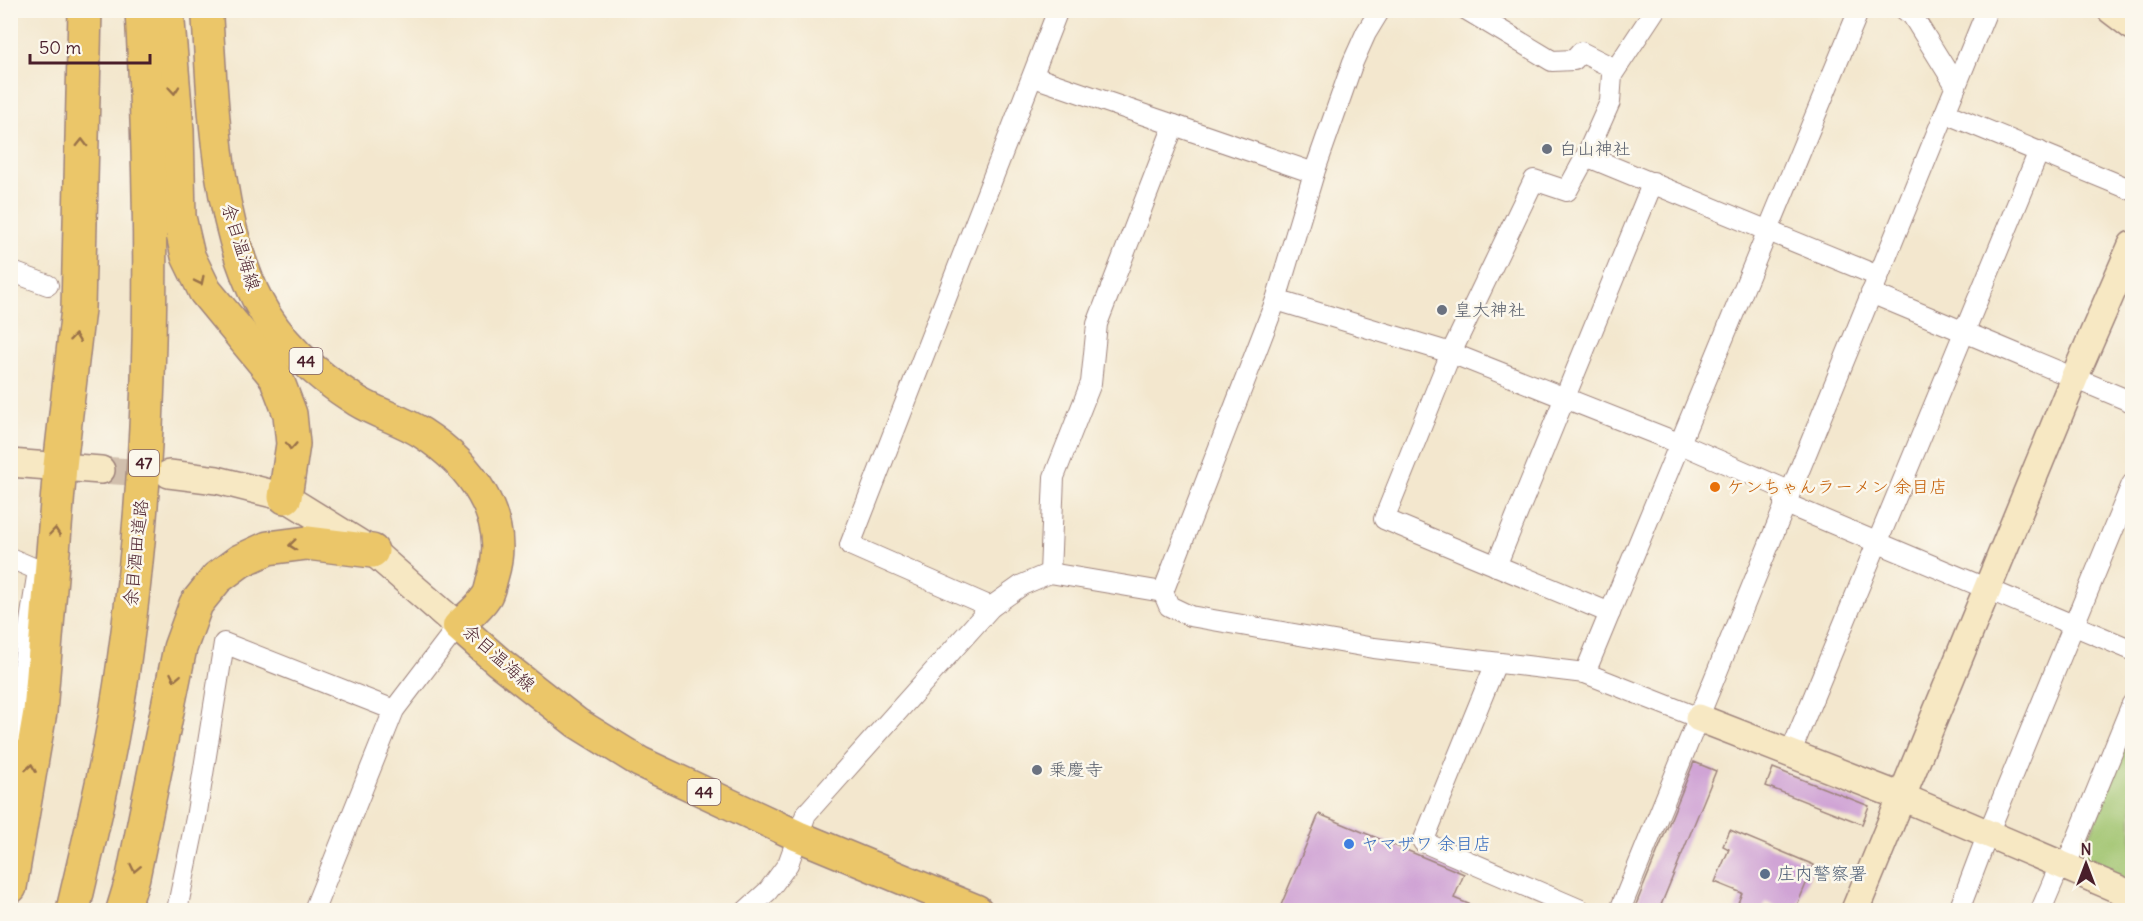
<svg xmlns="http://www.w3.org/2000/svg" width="2143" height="921" viewBox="0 0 2143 921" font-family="Delius,'Klee One',sans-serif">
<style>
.green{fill:#9fc36d;stroke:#74714c;stroke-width:1.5}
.building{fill:#d0a4d5}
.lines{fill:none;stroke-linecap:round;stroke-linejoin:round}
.secondary-tunnel{stroke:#d1bfad;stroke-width:27;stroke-dasharray:27 14;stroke-linecap:butt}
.street-casing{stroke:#9e837c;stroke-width:22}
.secondary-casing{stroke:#9e837c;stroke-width:30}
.primary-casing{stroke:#9e837c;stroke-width:33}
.highway-casing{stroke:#9e837c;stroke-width:36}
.street{stroke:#fff;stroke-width:20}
.secondary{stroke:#f7e8c3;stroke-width:27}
.primary{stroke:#ebc669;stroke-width:30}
.highway{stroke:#ebc669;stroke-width:33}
.oneway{stroke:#9a724a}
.worship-dot{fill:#6b7280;stroke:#fbf7ec;stroke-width:2}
.food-dot{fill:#e8710a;stroke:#fbf7ec;stroke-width:2}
.shop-dot{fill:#3f7fe0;stroke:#fbf7ec;stroke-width:2}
.service-dot{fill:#5c6f8a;stroke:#fbf7ec;stroke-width:2}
.labels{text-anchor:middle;stroke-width:5;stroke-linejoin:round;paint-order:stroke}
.shield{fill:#fbf7ec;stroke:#7f6065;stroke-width:1.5}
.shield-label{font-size:16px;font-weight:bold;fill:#4a1f2b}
.worship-label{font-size:18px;fill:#5b616d;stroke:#fbf7ec;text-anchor:start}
.street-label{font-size:18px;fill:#4a1f2b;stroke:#fbf7ec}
.food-label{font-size:18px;fill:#c56008;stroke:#fbf7ec;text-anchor:start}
.shop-label{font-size:18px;fill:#366cbe;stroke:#fbf7ec;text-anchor:start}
.service-label{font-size:18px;fill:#4e5e75;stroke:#fbf7ec;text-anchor:start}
</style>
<rect width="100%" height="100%" fill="#fbf7ec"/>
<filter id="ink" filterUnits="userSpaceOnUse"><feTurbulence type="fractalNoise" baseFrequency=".0167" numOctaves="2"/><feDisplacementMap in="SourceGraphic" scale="12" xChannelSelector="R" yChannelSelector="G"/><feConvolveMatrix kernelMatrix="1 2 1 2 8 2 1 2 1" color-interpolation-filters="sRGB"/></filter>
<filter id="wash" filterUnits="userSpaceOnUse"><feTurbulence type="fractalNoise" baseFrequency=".008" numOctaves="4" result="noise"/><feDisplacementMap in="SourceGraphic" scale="24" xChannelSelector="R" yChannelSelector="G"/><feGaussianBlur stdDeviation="1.35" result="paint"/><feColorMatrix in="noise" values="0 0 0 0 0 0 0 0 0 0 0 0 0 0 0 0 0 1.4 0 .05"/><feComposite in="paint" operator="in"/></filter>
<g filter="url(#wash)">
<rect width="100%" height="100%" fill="#f3e7ce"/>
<!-- green -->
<polygon class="green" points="2132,729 2132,882 2080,860"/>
<g id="blocks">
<!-- building -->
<g class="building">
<polygon points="1694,762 1716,771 1659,910 1644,910 1635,907"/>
<polygon points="1773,768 1869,806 1862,824 1766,786"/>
<polygon points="1319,814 1464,874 1454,898 1483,910 1279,910"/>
<polygon points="1730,830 1814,865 1795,910 1785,910 1765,902 1762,910 1735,910 1742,893 1715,882 1729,849 1723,846"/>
</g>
</g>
</g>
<g filter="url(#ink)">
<use href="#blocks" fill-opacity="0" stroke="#9e837c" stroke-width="1.5"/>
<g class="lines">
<!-- secondary-tunnel -->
<polyline class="secondary-tunnel" points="101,470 162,474"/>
<!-- street casing -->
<g class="street-casing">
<g id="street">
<polyline points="1380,10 1366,33 1353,62 1314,173 1276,300 1163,592 1169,606 1190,616 1374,648 1585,673 1699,718"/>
<polyline points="1467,10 1552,61 1574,60 1581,52 1615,69"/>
<polyline points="1905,10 1912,15 1956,86"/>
<polyline points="1034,77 1314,173"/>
<polyline points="1945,113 2132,190"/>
<polyline points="1586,156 1610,102 1612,75 1655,10"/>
<polyline points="10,271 48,285"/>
<polyline points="1871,293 2132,402"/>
<polyline points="1276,300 1451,353 1681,444 1789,491"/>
<polyline points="1784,503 2132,650"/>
<polyline points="10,558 38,570 10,751"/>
<polyline points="1496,566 1653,182"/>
<polyline points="1050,573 1054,477 1091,383 1097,324 1174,125"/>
<polyline points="991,607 850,545 1058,10"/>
<polyline points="1610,613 1384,519 1451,353 1534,180 1567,191 1586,156 1878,276"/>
<polyline points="1496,663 1423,842 1581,910"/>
<polyline points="1585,673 1859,10"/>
<polyline points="1790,754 2039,151"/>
<polyline points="2065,868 2132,704"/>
<polyline points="177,910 196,818 224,643 394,710"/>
<polyline points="314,910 394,710 458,626"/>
<polyline points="747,910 768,891 788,864 806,814 991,607 1022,585 1050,573 1163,592"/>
<polyline points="1620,910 1987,10"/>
<polyline points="1959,910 1987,836 2132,484"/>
<polyline points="2041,910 2060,865"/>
</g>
</g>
<!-- secondary casing -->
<g class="secondary-casing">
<g id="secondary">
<polyline points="2111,10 2132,26"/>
<polyline points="10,463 101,470"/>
<polyline points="169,474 217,480 285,497 372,551 458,626"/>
<polyline points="1699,718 1902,797 2132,895"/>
<polyline points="1855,910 2075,376 2132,245"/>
</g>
</g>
<!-- primary casing -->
<g class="primary-casing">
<path id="primary" d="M207,10C213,104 215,219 259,303C280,344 319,377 357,401C378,414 402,420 422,433C470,464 511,517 493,576C491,582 490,592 486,597C479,608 467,617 458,626L499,662L577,723L640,762L798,836L977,910"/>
</g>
<!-- highway casing -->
<g class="highway-casing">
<g id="highway">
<polyline points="167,10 177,130 179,217 188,256 205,291 276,377 290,414 293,444 285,497"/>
<polyline points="10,887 40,712 60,466 78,309 85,10"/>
<path d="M73,910C92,828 113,745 124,661C155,446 154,227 142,10"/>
<polyline points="123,910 133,877 180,648 196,604 217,578 240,561 268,548 307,543 372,551"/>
</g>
</g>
<!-- street -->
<use href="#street" class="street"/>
<!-- secondary -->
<use href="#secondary" class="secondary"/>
<!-- primary -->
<use href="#primary" class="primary"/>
<!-- highway -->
<use href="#highway" class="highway"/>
</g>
<!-- one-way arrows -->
<defs><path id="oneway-chevron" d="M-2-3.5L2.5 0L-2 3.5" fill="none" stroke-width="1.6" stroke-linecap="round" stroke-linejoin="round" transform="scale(1.5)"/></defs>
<g class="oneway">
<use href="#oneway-chevron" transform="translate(174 90) rotate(85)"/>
<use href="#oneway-chevron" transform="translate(82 143) rotate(-89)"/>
<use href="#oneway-chevron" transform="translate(200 281) rotate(64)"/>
<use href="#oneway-chevron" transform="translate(75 338) rotate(-83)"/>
<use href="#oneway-chevron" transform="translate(291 446) rotate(94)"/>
<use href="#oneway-chevron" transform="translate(55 532) rotate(-85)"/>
<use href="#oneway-chevron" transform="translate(293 545) rotate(174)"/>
<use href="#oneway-chevron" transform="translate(175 677) rotate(101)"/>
<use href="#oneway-chevron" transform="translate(31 768) rotate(-81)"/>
<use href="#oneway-chevron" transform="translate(135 868) rotate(102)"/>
</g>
</g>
<!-- markers -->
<g class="worship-dot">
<circle cx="1547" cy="149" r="6"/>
<circle cx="1442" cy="310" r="6"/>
<circle cx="1037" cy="770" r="6"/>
</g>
<circle class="food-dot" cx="1715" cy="487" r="6"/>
<circle class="shop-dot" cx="1349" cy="844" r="6"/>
<circle class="service-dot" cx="1765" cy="874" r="6"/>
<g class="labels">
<!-- shield labels -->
<g class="shield">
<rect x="289.5" y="348" width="33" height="26" rx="4.5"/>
<rect x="129" y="450" width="30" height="26" rx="4.5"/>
<rect x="687.5" y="779" width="33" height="26" rx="4.5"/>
</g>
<g class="shield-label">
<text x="306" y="367">44</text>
<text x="144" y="469">47</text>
<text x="704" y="798">44</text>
</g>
<!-- worship labels -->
<g class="worship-label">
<text x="1559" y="155">白山神社</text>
<text x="1454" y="316">皇大神社</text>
<text x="1049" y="776">乗慶寺</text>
</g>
<!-- street labels -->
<g class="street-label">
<text transform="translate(241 247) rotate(73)" y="6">余目温海線</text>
<text transform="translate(136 553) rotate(-84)" y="6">余目酒田道路</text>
<text transform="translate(499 658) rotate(42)" y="6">余目温海線</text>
</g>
<!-- food labels -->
<g class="food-label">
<text x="1727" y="493">ケンちゃんラーメン 余目店</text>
</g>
<!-- shop labels -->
<g class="shop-label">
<text x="1361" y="850">ヤマザワ 余目店</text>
</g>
<!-- service labels -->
<g class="service-label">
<text x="1777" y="880">庄内警察署</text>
</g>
</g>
<!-- margin -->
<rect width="2143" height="921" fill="none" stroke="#fbf7ec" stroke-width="36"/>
<!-- north arrow -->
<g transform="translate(2086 864)" stroke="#fbf7ec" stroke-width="4.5" paint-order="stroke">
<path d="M0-4.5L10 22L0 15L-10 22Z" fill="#4a1f2b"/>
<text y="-9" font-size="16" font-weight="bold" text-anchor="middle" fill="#4a1f2b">N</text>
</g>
<!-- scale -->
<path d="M30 54v9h120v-9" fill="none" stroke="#4a1f2b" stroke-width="3"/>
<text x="39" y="54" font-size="18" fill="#4a1f2b" stroke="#fbf7ec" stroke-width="4.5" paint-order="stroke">50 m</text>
</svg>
